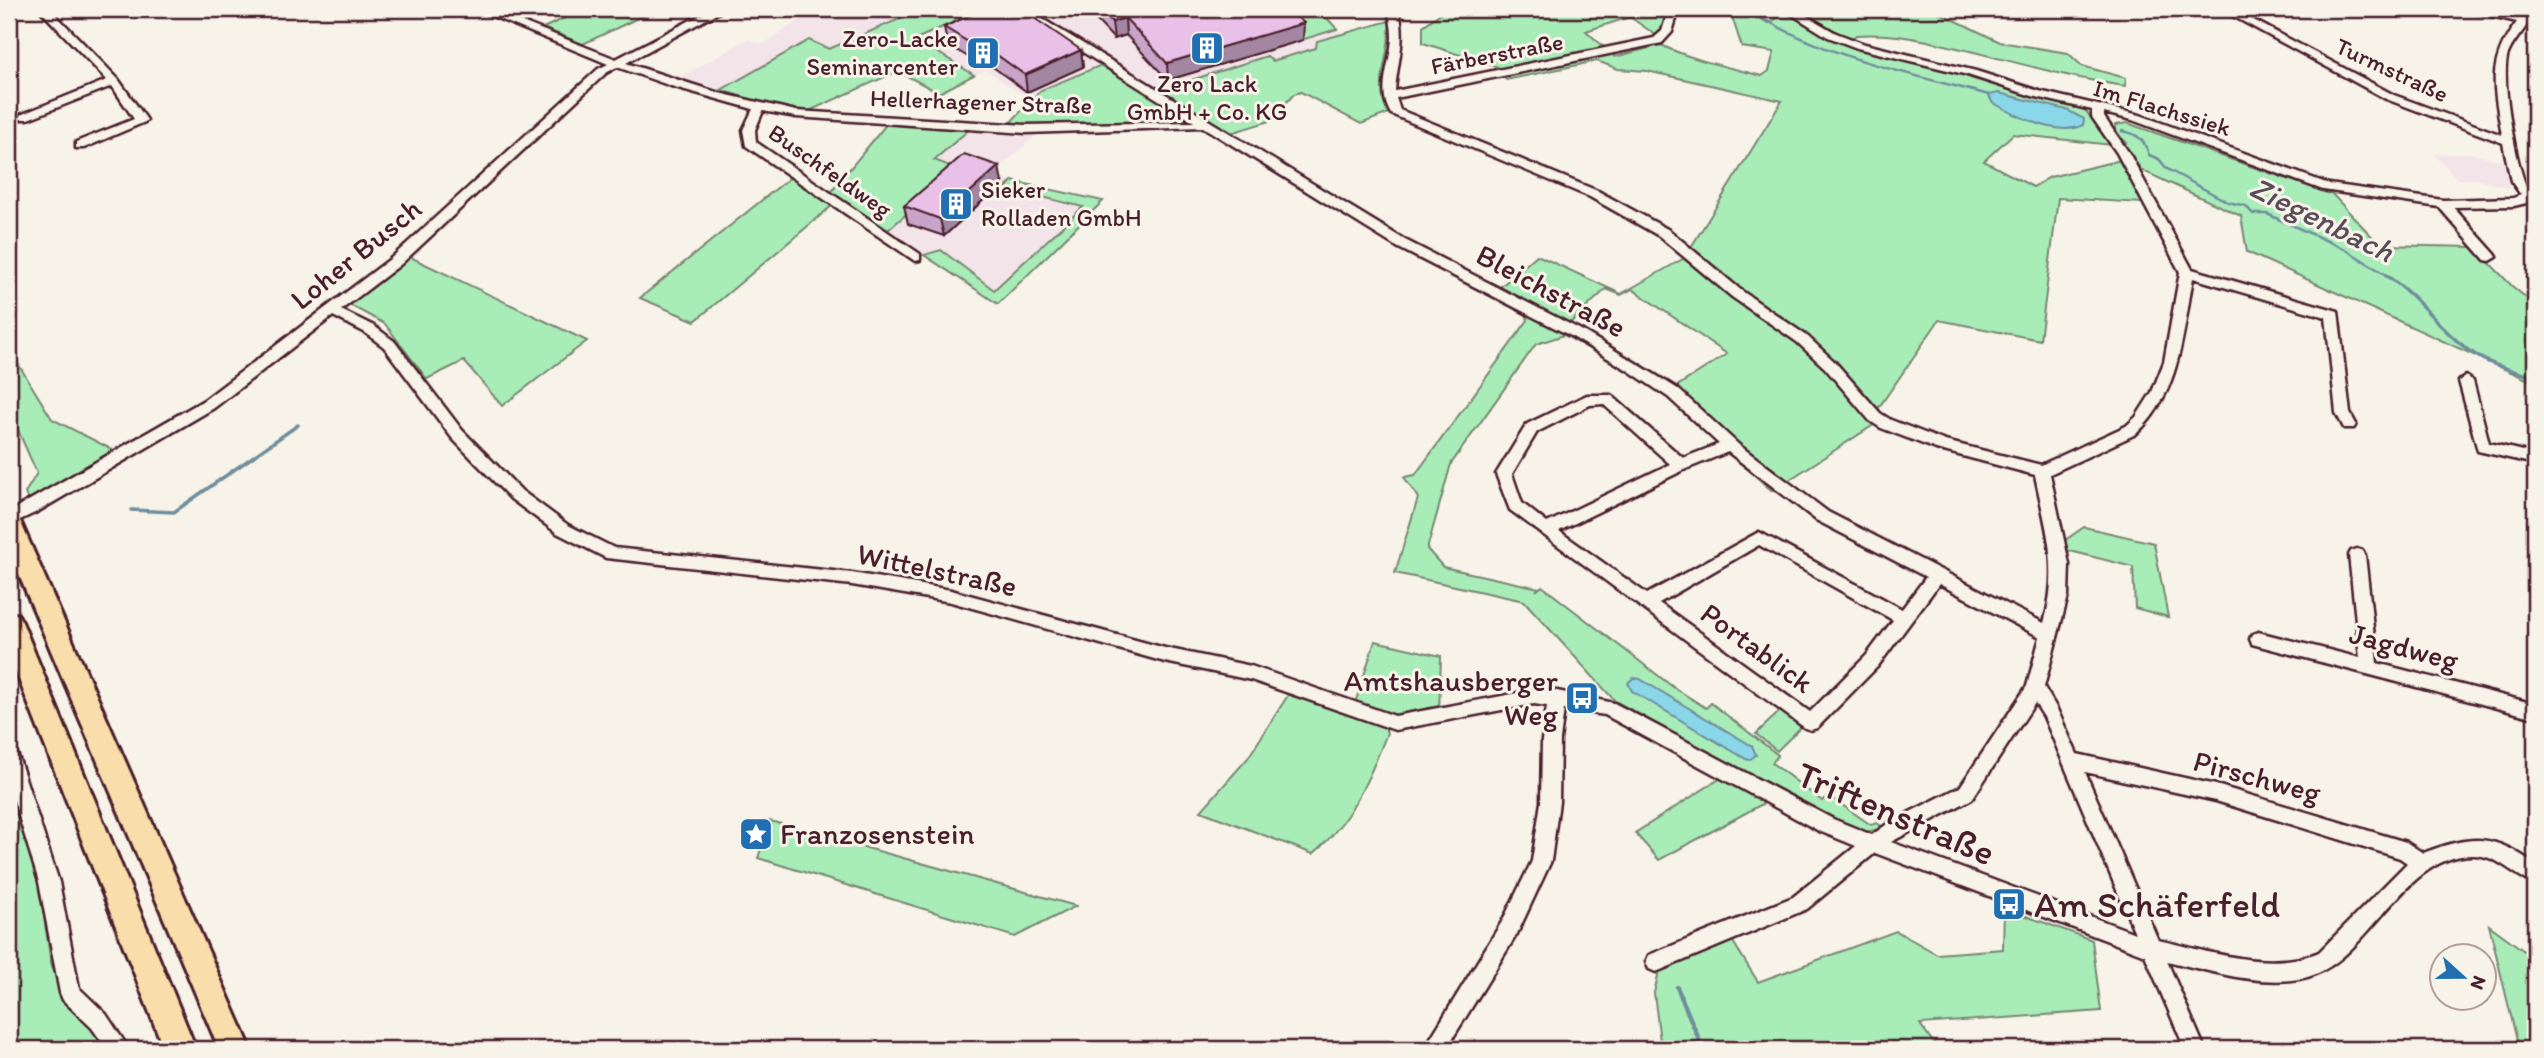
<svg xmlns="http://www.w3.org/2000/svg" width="2544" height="1058" viewBox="0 0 2544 1058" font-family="Itim,sans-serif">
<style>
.built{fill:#f2e4e8}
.green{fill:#a8edb8;stroke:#798672;stroke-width:2;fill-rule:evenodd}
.water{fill:#8ad7e9;stroke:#708d9d;stroke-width:2}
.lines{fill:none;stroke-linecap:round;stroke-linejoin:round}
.stream-far2{stroke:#708d9d;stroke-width:2.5}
.stream-far1{stroke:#708d9d;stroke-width:3.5}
.stream{stroke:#708d9d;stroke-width:4.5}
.minor-casing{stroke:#4a1f2b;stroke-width:5}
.highway-casing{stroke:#4a1f2b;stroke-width:6}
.minor{fill:#f7f3e8;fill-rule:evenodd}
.highway{fill:#f9deab;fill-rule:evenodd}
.wall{fill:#c8a5c8;stroke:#4a1f2b;stroke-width:2}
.shaded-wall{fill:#a286a2;stroke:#4a1f2b;stroke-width:2}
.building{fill:#e8c0e8;stroke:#4a1f2b;stroke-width:2}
.labels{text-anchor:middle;stroke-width:6;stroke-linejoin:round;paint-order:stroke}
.far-poi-label{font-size:24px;fill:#4a1f2b;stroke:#f7f3e8;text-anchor:end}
.far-street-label{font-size:24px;fill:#4a1f2b;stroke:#f7f3e8}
.street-label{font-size:30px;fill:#4a1f2b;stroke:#f7f3e8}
.poi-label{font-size:30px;fill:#4a1f2b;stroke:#f7f3e8;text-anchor:end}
.water-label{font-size:32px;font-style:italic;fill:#5a4d5a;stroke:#f7f3e8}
.near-street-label{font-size:37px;fill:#4a1f2b;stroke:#f7f3e8}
.near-poi-label{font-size:37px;fill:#4a1f2b;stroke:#f7f3e8;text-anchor:start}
</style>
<rect width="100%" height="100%" fill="#f7f3e8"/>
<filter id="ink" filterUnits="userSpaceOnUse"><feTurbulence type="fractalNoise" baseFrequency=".0143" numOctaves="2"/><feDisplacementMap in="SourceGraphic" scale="14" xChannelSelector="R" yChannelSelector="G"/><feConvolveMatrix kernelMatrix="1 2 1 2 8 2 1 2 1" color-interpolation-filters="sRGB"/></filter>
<g filter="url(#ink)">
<!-- built -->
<g class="built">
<polygon points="816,9 923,9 829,49 809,41 721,90 679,78 747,40 764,44"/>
<polygon points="982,9 1256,9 1277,14 1305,40 1337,29 1342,34 1317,41 1316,48 1163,87 1152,94 1041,90 1031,101 986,70 974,75 915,39"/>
<polygon points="972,127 1040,131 992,175 1012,181 1007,188 1084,207 994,290 941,250 924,255 888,230 957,169 934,160"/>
<polygon points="2468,153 2503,161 2510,188 2476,179 2457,179 2435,155"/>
</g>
<!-- green -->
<g class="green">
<polygon points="585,9 657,9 583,44 543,28"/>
<polygon points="923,9 983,9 916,39 974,75 939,93 898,71 809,111 771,106 721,90 809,40 829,49"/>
<polygon points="1256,9 1319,9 1337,29 1305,39 1277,14"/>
<path d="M1446,9H1673L1665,33L1660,38L1630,17L1586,31L1615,57L1661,45C1692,60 1728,67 1762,76L1769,71L1774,52L1742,47L1732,17L1745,11L1769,23L1787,12L1781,9L1936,11L2000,42L2068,53L2082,66L2126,78L2125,86C2075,79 2026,65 1978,53C1936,43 1900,32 1856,35L1847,43L1921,60L1973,79L2085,110L2112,145L2013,134L1984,161L2033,187L2050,177L2121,160L2142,203L2058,198L2040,340L1939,320L1871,419L1875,424L1772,491L1667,397L1626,369L1564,335L1536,344L1451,464L1427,549L1443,567L1539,588L1536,591L1542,586L1673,687L1706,708L1711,703L1778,755L1772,763L1822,801L1829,796L1871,825L1877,823L1884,828L1865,832L1820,814L1615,701L1524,601L1395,573L1418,498L1404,477L1415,475L1528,320L1526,314L1410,255L1270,168L1280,164L1404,239L1499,288L1537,255L1621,294L1688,256V252L1782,101L1647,71L1618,69L1597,61L1506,80L1498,67L1423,43V26ZM1606,289L1621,295L1632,289L1727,354L1674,388L1570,323Z"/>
<path d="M1389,21C1393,51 1371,86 1389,113L1361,124L1301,92L1294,94L1270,121L1231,133L1160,90L1267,56L1272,61L1316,48L1317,41Z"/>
<polygon points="1104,64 1189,119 1175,124 1009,124 1041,90"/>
<polygon points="888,122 972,127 934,160 958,169 888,230 831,192"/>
<polygon points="2127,123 2333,195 2380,245 2474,247 2512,286 2535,305 2535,383 2247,252 2241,216 2141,170 2124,144 2126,143 2116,131 2115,125"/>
<polygon points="792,176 834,204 695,321 640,298"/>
<polygon points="1012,181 1103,201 998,304 924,255 941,250 994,290 1083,207 1006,188"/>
<polygon points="408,256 587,341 502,406 464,361 427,379 385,324 348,304"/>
<polygon points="9,349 52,419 119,453 29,503 25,493 37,473 9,410"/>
<polygon points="2084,527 2154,543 2168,617 2135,608 2133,567 2066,550 2064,541"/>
<path d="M1375,641L1441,656L1439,712L1384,725L1387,733C1370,777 1350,823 1313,854L1201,811L1248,758L1290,692L1351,716Z"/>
<polygon points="1782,709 1803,725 1777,751 1756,734"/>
<polygon points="1721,778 1766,802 1659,860 1635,833"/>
<polygon points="9,783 33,841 51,964 61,991 110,1049 9,1049"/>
<polygon points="770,821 1076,906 1015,937 758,858"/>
<polygon points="2004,908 2092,940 2101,1011 1920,1024 1938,1049 1661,1049 1654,993 1659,971 1730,937 1758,982 1896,931 1937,954 2003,949"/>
<polygon points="2489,925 2535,959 2535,1049 2519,1049"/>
</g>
<!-- water -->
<g class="water">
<path d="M1999,93L2067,110L2084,119L2083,125C2059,138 2014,115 1992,102L1989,95Z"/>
<polygon points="1633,678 1640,679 1752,746 1756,755 1749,760 1746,759 1632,691 1628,683"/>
</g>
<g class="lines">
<!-- stream-far2 -->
<g class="stream-far2">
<path d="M1754,13C1826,58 1908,73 1989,95"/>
<path d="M2122,131C2138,134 2144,139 2149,155L2159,159L2167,169L2228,202L2246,206L2253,214H2267L2345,249L2388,276"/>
</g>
<!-- stream-far1 -->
<g class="stream-far1">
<path d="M2385,275C2421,297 2442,335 2479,357C2495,367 2517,371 2535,378"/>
<polyline points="131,510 174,512 298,425"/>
</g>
<!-- stream -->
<polyline class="stream" points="1677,987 1703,1049"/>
<!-- minor casing -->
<g class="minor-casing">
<g id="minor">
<polygon points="39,9 50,9 118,79 147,120 145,122 84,148 76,148 76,142 134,119 112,86 28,119 20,119 20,115 107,80"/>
<path d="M475,9H489L616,59L712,9H725L626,63L719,93L796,111L1026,125L1194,122L1014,9H1026L1405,240L1581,330L1636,363L1678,389L1739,445L1828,512L2044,623C2060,567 2046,530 2035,475L1936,449L1881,428L1870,421L1825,368L1797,342L1732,297L1659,236L1590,197L1391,114C1376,89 1391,64 1392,37C1392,27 1390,18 1388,9H1398C1407,37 1397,63 1395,91L1654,38L1662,31L1669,9H1679L1672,32L1662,43L1396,98L1400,110L1598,191L1669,230L1742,291L1807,336L1835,362L1880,413L1891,420L1945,441L2041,465L2126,426L2136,417L2152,392L2164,362L2180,272L2117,153L2092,117V110L2032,96L1968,75L1857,48L1828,37L1783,9H1795L1836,33L1865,44L1976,71L2039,91L2140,115L2329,184L2443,200L2513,198L2521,195L2511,181L2503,143L2386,99L2220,9H2233L2394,95L2502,135C2494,87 2486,63 2517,22L2461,9H2482L2521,16L2527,9H2535C2531,25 2515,37 2508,54C2500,77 2516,165 2527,188L2535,193V201L2514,206L2453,207L2495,254L2497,257L2490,261L2485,260L2439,207L2323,190L2132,120L2104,113V117L2129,153L2192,269L2338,311L2350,413L2356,424L2354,428H2344L2336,413L2326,317L2193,278C2183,332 2180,394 2136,434L2050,474L2069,564L2068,596L2044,687L2057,709L2077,754L2216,785L2406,842L2423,853C2472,835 2491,833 2535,864V884C2514,876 2498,855 2473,855C2399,855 2368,968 2299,979C2256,986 2210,971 2167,961L2205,1049H2185L2145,955L1875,853L1807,909L1656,972L1649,969L1646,962L1649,955L1793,897L1856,846L1819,831L1605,715L1564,709L1560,740L1559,802L1551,861L1517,934L1446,1049H1424L1503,920L1532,861L1541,802L1542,740L1547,706L1534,704L1395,730L1251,680L1165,662L951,602L852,585L606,558L557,533L511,499L452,438L384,347L364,332L333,316L214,408L37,512L9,525V512L204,400L390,259L598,69L608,64ZM617,67L671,86L753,109L743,130L746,146L915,261L920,260V254L756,142L755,130L763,111L796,117L1026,133L1203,127L1395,246L1571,336L1626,369L1668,397L1719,444L1683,458L1611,395H1587L1527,424L1496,474L1510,510L1805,728L1811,730L1817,728L1878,666L1939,584L2040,637L2027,686L1960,787L1890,822L1872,835L1833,819L1614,703L1557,691L1534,690L1395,716L1251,666L1165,648L951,590L852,573L614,548L568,525L522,491L462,430L394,341L374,326L341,310L400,265L606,73ZM1603,404L1670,464L1547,523L1522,503L1512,474L1537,432L1590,405ZM1728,452L1816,520L1926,577L1902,609L1759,532L1647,594L1559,531L1686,469ZM1759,545L1893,620L1866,656L1810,712L1659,603ZM2035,703L2044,717L2135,933L1891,842L1972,799ZM2085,772L2216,801L2400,858L2407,863L2319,952C2269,973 2209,951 2158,940Z"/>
<polygon points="2466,376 2473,381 2489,443 2535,454 2535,464 2478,451 2459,381"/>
<polygon points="2357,549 2363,551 2365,555 2377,663 2535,704 2535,718 2252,644 2250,639 2252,634 2258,632 2360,658 2349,555 2351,551"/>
<polygon points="9,748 15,751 18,756 59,882 79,988 106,1014 129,1049 107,1049 92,1028 63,1000 60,993 39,882 9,784"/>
</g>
</g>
<!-- highway casing -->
<g class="highway-casing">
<g id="highway">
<polygon points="9,514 18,517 21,523 251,1049 219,1049 9,551"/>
<polygon points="9,612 18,615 22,622 196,1049 164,1049 9,654"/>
</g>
</g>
<!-- minor -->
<use href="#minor" class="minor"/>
<!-- highway -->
<use href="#highway" class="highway"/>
</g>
<!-- wall -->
<g class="wall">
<polygon points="1086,9 1288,9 1303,40 1168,80 1126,35 1114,39"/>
<polygon points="944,27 1081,50 1083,67 1027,92 986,62 981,65 947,44"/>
<polygon points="1002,183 944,236 908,224 904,206"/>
</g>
<!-- shaded-wall -->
<g class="shaded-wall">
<polygon points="1125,18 1126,35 1114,39 1112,22"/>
<polygon points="1304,23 1303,40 1168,80 1167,63"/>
<polygon points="983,45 986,62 981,65 978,48"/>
<polygon points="1081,50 1083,67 1027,92 1025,75"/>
<polygon points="999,166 1002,183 944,236 940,219"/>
</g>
<!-- building -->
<g class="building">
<polygon points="984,9 1021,9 1081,50 1025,75 983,45 978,48 944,27"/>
<polygon points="1100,9 1288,9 1304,23 1167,63 1125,18 1112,22"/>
<polygon points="964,154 999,166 940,219 904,206"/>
</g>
</g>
<!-- icons -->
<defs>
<g id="building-square" transform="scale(1.75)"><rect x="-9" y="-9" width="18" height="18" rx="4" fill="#1f6fb2" stroke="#f7f3e8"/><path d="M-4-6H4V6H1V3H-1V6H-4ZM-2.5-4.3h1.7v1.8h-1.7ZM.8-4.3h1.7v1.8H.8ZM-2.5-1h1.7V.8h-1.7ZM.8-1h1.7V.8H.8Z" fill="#fff"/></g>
<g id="bus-square" transform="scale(1.75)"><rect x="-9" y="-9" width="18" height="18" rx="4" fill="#1f6fb2" stroke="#f7f3e8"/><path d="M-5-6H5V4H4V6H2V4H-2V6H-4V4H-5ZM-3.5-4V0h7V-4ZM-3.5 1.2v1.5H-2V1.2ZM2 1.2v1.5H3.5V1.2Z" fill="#fff"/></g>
<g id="sight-square" transform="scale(1.75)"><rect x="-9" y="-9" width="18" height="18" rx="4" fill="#1f6fb2" stroke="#f7f3e8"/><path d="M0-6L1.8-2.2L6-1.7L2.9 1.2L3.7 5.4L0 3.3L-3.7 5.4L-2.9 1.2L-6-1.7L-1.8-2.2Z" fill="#fff"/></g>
</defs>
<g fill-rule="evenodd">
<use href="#building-square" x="1207" y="48"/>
<use href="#building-square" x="983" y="53"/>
<use href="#building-square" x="956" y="204"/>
<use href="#bus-square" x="1582" y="698"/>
<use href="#sight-square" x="756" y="834"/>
<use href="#bus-square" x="2009" y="904"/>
</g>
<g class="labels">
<!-- far-poi labels -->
<g class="far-poi-label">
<text x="958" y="47">Zero-Lacke<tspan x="958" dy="28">Seminarcenter</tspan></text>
<text x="1207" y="92" text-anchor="middle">Zero Lack<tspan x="1207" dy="28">GmbH + Co. KG</tspan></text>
<text x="981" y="198" text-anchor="start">Sieker<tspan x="981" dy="28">Rolladen GmbH</tspan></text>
</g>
<!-- far-street labels -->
<g class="far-street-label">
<text transform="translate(1497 54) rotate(-11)" y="8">Färberstraße</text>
<text transform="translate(2392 70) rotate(25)" y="8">Turmstraße</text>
<text transform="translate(981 102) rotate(2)" y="8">Hellerhagener Straße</text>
<text transform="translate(2162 108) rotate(17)" y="8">Im Flachssiek</text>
<text transform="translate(830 171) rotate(35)" y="8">Buschfeldweg</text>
</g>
<!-- street labels -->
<g class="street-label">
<text transform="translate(356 254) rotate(-39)" y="10">Loher Busch</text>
<text transform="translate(1551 291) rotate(28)" y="10">Bleichstraße</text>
<text transform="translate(937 570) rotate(12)" y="10">Wittelstraße</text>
<text transform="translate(2404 647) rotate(15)" y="10">Jagdweg</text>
<text transform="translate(1757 648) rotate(36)" y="10">Portablick</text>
<text transform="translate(2257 777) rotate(15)" y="10">Pirschweg</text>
</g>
<!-- poi labels -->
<g class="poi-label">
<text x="1558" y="691">Amtshausberger<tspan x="1558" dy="34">Weg</tspan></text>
<text x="780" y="844" text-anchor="start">Franzosenstein</text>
</g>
<!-- water labels -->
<g class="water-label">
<text transform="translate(2322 219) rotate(26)" y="11">Ziegenbach</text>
</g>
<!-- near-street labels -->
<g class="near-street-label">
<text transform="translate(1896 813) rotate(23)" y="13">Triftenstraße</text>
</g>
<!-- near-poi labels -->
<g class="near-poi-label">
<text x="2034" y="917">Am Schäferfeld</text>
</g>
</g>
<!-- margin -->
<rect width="2544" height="1058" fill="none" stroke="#f7f3e8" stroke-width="35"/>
<rect x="18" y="18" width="2509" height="1023" fill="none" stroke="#4a1f2b" stroke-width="2.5" filter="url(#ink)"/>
<!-- north arrow -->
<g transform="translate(2463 977) rotate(111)"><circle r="33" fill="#f7f3e8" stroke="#b29e9c" stroke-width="2"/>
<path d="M0-5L12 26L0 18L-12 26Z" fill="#1f6fb2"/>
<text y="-10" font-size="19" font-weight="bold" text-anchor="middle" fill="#4a1f2b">N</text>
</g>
</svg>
